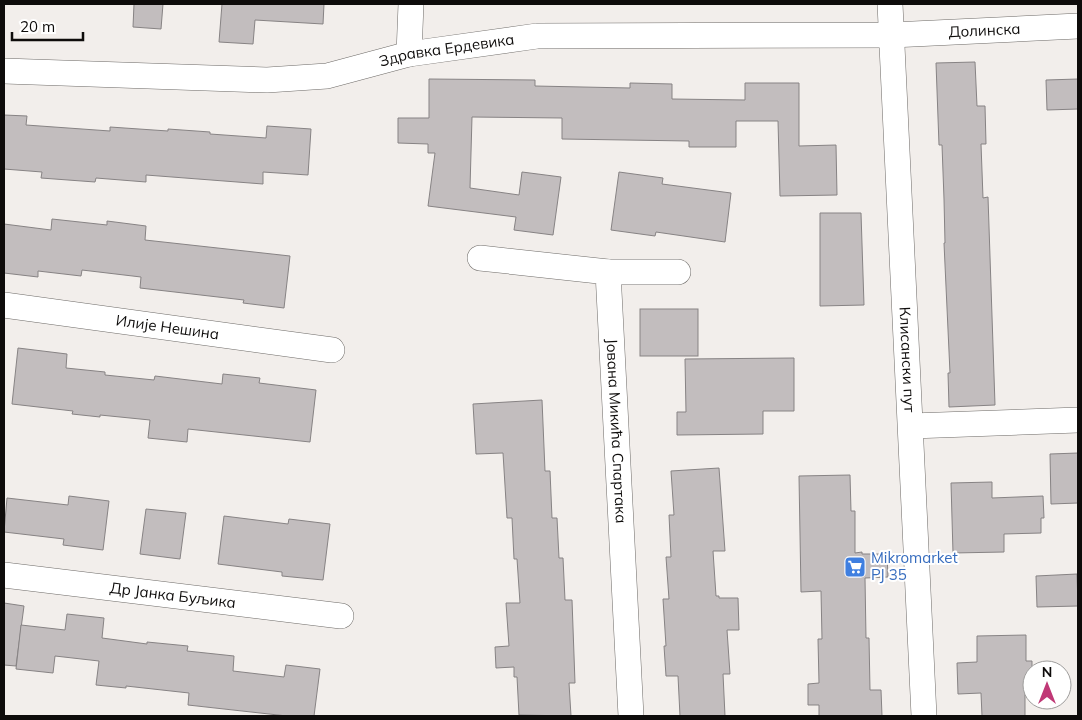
<svg xmlns="http://www.w3.org/2000/svg" width="1082" height="720" viewBox="0 0 1082 720" font-family="Mulish,sans-serif">
<style>
.building{fill:#c2bdbe;stroke:#878384}
.lines{fill:none;stroke-linecap:round;stroke-linejoin:round}
.minor-casing{stroke:#6e6b68;stroke-width:26}
.minor{stroke:#fff;stroke-width:25}
.labels{text-anchor:middle;stroke-width:4;stroke-linejoin:round;paint-order:stroke}
.street-label{font-size:15px;fill:#0e0c0b;stroke:#fff}
.shop-label{font-size:15px;fill:#366cbe;stroke:#fff;text-anchor:start}
</style>
<rect width="100%" height="100%" fill="#f2eeeb"/>
<!-- building -->
<g class="building">
<polygon points="134,4 163,4 161,29 133,27"/>
<polygon points="222,4 324,4 323,24 255,20 253,44 219,42"/>
<polygon points="975,62 977,106 985,106 986,144 981,144 983,198 988,197 995,405 949,407 948,373 950,373 944,243 945,243 944,199 942,145 939,145 936,63"/>
<polygon points="429,79 535,80 535,86 630,88 630,83 672,84 672,99 745,100 745,83 799,83 799,146 836,145 837,195 780,196 778,121 736,121 736,147 689,147 689,141 562,139 562,118 472,117 470,188 519,195 522,172 561,177 553,235 514,230 516,217 428,206 435,153 428,153 428,144 398,143 398,118 429,118"/>
<polygon points="1078,79 1078,109 1047,110 1046,80"/>
<polygon points="4,115 27,116 26,125 110,131 110,127 168,131 168,129 210,132 210,134 266,138 267,126 311,129 308,175 263,172 263,184 146,175 146,182 96,178 95,182 41,178 42,172 4,169"/>
<polygon points="619,172 663,178 662,184 731,193 725,242 656,232 655,236 611,230"/>
<polygon points="820,213 861,213 864,305 820,306"/>
<polygon points="52,219 107,225 107,221 146,226 145,240 290,256 284,308 243,303 244,300 140,288 141,277 82,270 81,276 38,271 38,277 4,273 4,224 51,230"/>
<rect x="640" y="309" width="58" height="47"/>
<polygon points="18,348 67,354 66,368 105,372 105,375 154,380 155,376 222,384 223,374 260,378 259,383 316,390 310,442 188,429 187,442 148,438 150,420 100,415 100,417 72,414 73,411 12,404"/>
<polygon points="794,358 794,411 763,411 763,434 677,435 677,412 686,412 685,359"/>
<polygon points="542,400 545,471 550,471 552,518 557,518 559,558 563,558 565,600 572,600 575,683 569,683 571,716 519,715 517,677 514,677 514,667 496,668 495,647 509,646 506,603 520,603 517,559 514,559 512,518 507,518 503,453 476,454 473,404"/>
<polygon points="1078,453 1078,503 1051,504 1050,454"/>
<polygon points="719,468 725,551 713,551 716,596 719,596 719,598 738,598 739,630 727,630 730,674 723,674 725,716 680,716 678,676 666,676 664,646 666,646 663,599 669,599 666,557 671,557 669,515 674,515 671,471"/>
<polygon points="850,475 851,511 855,511 855,553 862,552 862,554 887,554 888,577 865,578 866,638 869,638 870,690 881,690 882,716 819,716 819,705 808,705 808,684 819,683 818,639 822,639 821,591 801,592 799,476"/>
<polygon points="992,482 992,498 1043,496 1044,518 1041,518 1041,533 1004,534 1004,552 953,553 951,483"/>
<polygon points="69,496 109,501 103,550 63,545 64,539 4,532 7,498 68,505"/>
<polygon points="146,509 186,513 180,559 140,554"/>
<polygon points="224,516 288,524 289,519 330,524 323,580 282,576 282,572 218,564"/>
<polygon points="1077,574 1078,606 1037,607 1036,576"/>
<polygon points="4,603 24,606 16,666 4,665"/>
<polygon points="67,614 104,618 102,638 147,644 147,642 188,646 187,651 234,656 233,671 284,677 286,665 320,669 314,716 287,716 188,705 189,693 126,686 126,688 96,685 99,661 55,656 53,673 16,669 21,625 65,630"/>
<polygon points="1026,635 1026,661 1032,661 1032,691 1025,691 1025,716 982,716 981,693 958,694 957,663 977,662 977,636"/>
</g>
<g class="lines">
<!-- minor casing -->
<g class="minor-casing">
<g id="minor">
<path id="s1" d="M890,4L924,716"/>
<polyline points="409,54 411,4"/>
<path id="s2" d="M4,71L267,80L327,76L409,54L537,36L892,35L1078,26"/>
<path id="s3" d="M480,258L608,272L631,716"/>
<polyline points="608,272 678,272"/>
<path id="s4" d="M4,305L332,350"/>
<polyline points="911,426 1078,420"/>
<path id="s5" d="M4,575L341,616"/>
</g>
</g>
<!-- minor -->
<use href="#minor" class="minor"/>
</g>
<!-- icons -->
<defs>
<g id="supermarket-square" transform="scale(1.125)"><rect x="-9" y="-9" width="18" height="18" rx="4" fill="#3f7fe0" stroke="#fff"/><path d="M-6-5.5h2.5l.6 2H6L4.5 2H-2.5L-4.4-4H-6ZM-1.5 3.2a1.3 1.3 0 1 0 .1 0ZM3 3.2a1.3 1.3 0 1 0 .1 0Z" fill="#fff"/></g>
</defs>
<g fill-rule="evenodd">
<use href="#supermarket-square" x="855" y="567"/>
</g>
<g class="labels">
<!-- street labels -->
<g class="street-label">
<text dy="5" stroke="none"><textPath href="#s2" startOffset="985">Долинска</textPath></text>
<text dy="5" stroke="none"><textPath href="#s2" startOffset="446">Здравка Ердевика</textPath></text>
<text dy="5" stroke="none"><textPath href="#s4" startOffset="165">Илије Нешина</textPath></text>
<text dy="5" stroke="none"><textPath href="#s1" startOffset="356">Клисански пут</textPath></text>
<text dy="5" stroke="none"><textPath href="#s3" startOffset="288">Јована Микића Спартака</textPath></text>
<text dy="5" stroke="none"><textPath href="#s5" startOffset="170">Др Јанка Буљика</textPath></text>
</g>
<!-- shop labels -->
<g class="shop-label">
<text x="871" y="563">Mikromarket<tspan x="871" dy="17">PJ 35</tspan></text>
</g>
</g>
<!-- border -->
<rect width="1082" height="720" fill="none" stroke="#0e0c0b" stroke-width="10"/>
<!-- north arrow -->
<g transform="translate(1047 685)"><circle r="24" fill="#ffffff" stroke="#9f9e9d"/>
<path d="M0-4L9 19L0 12L-9 19Z" fill="#c03876"/>
<text y="-8" font-size="14" font-weight="bold" text-anchor="middle" fill="#0e0c0b">N</text>
</g>
<!-- scale -->
<path d="M12 32v8h71v-8" fill="none" stroke="#0e0c0b" stroke-width="2.5"/>
<text x="20" y="32" font-size="15" fill="#0e0c0b" stroke="#ffffff" stroke-width="4" paint-order="stroke">20 m</text>
</svg>
